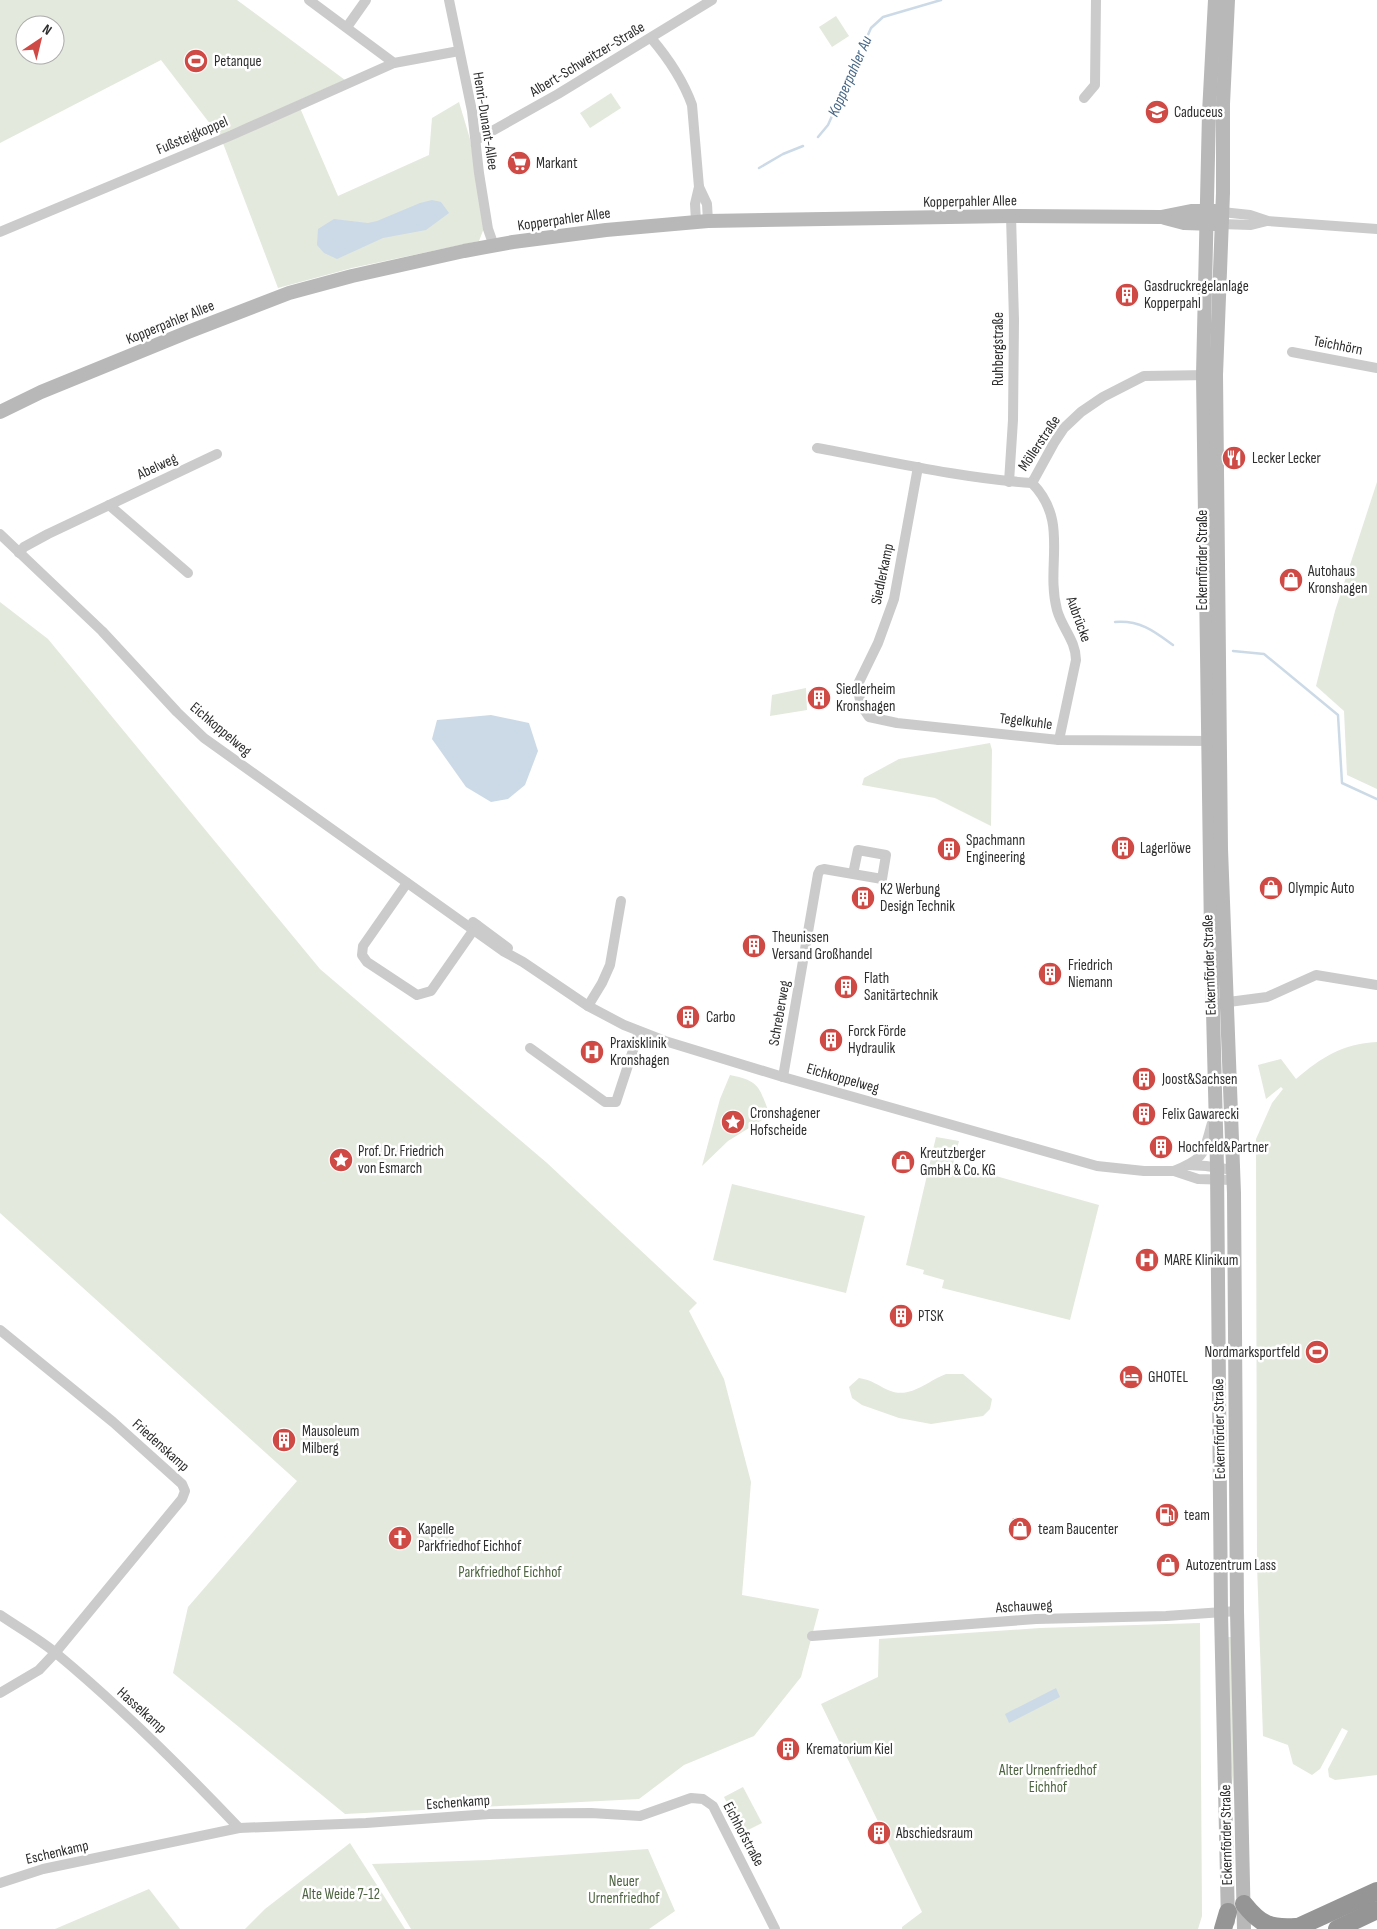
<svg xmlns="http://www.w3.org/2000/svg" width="1377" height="1929" viewBox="0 0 1377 1929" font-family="'Sofia Sans Condensed',sans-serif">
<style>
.green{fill:#e3e9dd;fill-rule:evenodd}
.water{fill:#ccdae7}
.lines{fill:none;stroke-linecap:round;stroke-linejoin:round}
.stream{stroke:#ccdae7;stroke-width:2.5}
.street{stroke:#cbcbcb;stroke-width:10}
.secondary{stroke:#b8b8b8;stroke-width:14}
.highway{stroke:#959595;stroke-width:18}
.labels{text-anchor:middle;stroke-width:5;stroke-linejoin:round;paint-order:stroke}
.street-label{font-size:15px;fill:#2e2e2e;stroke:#fff}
.poi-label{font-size:15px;fill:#2e2e2e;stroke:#fff;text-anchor:start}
.park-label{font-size:15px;fill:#4e6441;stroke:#fff}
.water-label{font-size:16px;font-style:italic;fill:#466786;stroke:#fff}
</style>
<rect width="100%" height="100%" fill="#fff"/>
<!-- green -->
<g class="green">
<path d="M0,0H237L345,80L297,101L338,196L429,155L432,118L459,102L470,139L484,228L479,241L352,268L278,288L221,138L161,60L0,143ZM25,25H55V55H25Z"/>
<polygon points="836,16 849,36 832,47 819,27"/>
<polygon points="611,93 621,108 590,128 580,113"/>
<polygon points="1377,482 1377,789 1347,775 1344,711 1316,686 1335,611"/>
<polygon points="0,602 48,639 320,969 547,1163 697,1303 689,1311 724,1379 751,1482 742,1595 819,1609 801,1677 754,1736 684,1765 639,1799 345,1814 173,1673 188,1607 297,1481 0,1213"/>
<polygon points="806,688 807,710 770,716 772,695"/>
<polygon points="990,743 992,750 991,826 935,798 862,785 864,778 899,759"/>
<path d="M1377,1042V1775L1335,1780L1329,1777L1328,1769L1348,1731L1342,1728L1320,1769L1312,1775L1293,1764L1288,1745L1263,1736L1257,1565L1256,1139L1272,1103L1283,1089L1281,1087L1266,1099L1258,1065L1281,1059L1296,1079C1322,1057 1342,1044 1377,1042Z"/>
<path d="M730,1075C761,1081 759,1088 770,1115L728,1141L702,1166L720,1099Z"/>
<polygon points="936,1137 959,1141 953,1164 1099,1205 1070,1320 942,1288 944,1280 923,1274 924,1270 906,1265"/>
<polygon points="732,1184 865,1216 846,1293 713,1260"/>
<path d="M946,1374H963L992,1399L990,1409L983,1416L931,1424L899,1418L862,1405L852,1398L849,1387L859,1378C872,1380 877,1385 888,1390C910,1400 927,1381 946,1374Z"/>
<polygon points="1200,1623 1202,1916 1198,1929 902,1929 902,1927 922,1912 821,1704 878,1677 879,1639 1040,1628"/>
<polygon points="1227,1637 1233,1637 1236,1810 1229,1750"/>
<polygon points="743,1787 762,1823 742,1833 724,1797"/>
<polygon points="350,1843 405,1929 245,1929 265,1909"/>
<polygon points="648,1849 675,1911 649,1929 411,1929 372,1864 489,1860"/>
<polygon points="149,1889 180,1929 55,1929"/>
</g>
<!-- water -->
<g class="water">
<polygon points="432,200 441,202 449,213 426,230 383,238 337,259 324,253 317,245 318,229 334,219 368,223 377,221 420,203"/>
<polygon points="491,715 529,723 538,751 525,785 508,799 491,802 466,787 432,739 437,720"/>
<polygon points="1056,1688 1060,1697 1009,1723 1005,1714"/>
</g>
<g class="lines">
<!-- stream -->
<g class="stream">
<polyline points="818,137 828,125 871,28 883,17 941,0"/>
<polyline points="759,168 783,154 803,146"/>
<path d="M1115,622C1140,620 1154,631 1173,645"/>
<polyline points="1233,651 1264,654 1338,715 1342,783 1377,799"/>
</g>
<!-- street -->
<g class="street">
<polyline points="309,0 394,63 459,51"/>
<polyline points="449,0 472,111 479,173 488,229 494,246"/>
<polyline points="347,27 366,0"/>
<path d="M651,38C668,58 683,80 692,105L699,187L695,204L696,221"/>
<polyline points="1084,98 1095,85 1096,0"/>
<polyline points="476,140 558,94 712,0"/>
<polyline points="699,187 707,204 708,221"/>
<polyline points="1222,212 1250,215 1268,221 1377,229"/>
<polyline points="1221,224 1251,225 1267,221"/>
<polyline points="0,232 232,135 394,63"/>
<polyline points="1292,352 1377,368"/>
<path d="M817,448C888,461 960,478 1032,483L1054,443L1064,428L1081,412L1103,397L1144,376L1210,375"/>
<polyline points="918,467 894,599 878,643 859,682 858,690 861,705 869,717 897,723 1059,740 1214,741"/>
<polyline points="1009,482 1013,420 1014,320 1011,216"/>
<path d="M1032,483C1070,522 1045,564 1057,610C1062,628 1076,641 1076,660L1059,740"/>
<polyline points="109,505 188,573"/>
<polyline points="0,534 102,631 177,712 204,738 503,951 523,962 588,1006 624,1025 665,1041 783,1077 1097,1166 1144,1171 1174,1171 1198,1179 1233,1180"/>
<polyline points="19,553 24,547 48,534 217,454"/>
<polyline points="407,883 363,946 362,955 367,962 417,995 431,991 477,925"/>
<polyline points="473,922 508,948"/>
<polyline points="1221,1003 1267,997 1316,975 1377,985"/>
<polyline points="588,1006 602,983 610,965 621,901"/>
<polyline points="530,1048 605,1102 616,1102 639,1032"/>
<polyline points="783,1077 818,874 820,870 824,869 882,879 886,855 858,850 853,874"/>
<polyline points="1188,1165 1206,1166 1233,1170"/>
<path d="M1174,1171C1206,1158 1203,1154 1212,1123"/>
<polyline points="0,1330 113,1422 182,1484 185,1491 182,1499 55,1653 39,1670 0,1693"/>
<path d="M0,1615C19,1628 39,1639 57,1654C122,1708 181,1767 239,1828L366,1823L489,1814L591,1813L640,1816L691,1798L703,1799L713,1806L775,1929"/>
<polyline points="812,1636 1036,1619 1166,1616 1237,1611"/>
<polyline points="0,1883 43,1869 239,1828"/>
</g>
<!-- secondary -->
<g class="secondary">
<polyline points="1215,0 1209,113 1203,375 1211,934 1217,1167 1221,1612 1228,1921"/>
<polyline points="1228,0 1223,104 1223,193 1216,375 1221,849 1234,1193 1237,1611 1244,1929"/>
<polyline points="1165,218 1184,223 1215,224"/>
<polyline points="0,412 41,392 188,332 289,293 352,276 464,251 513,242 606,230 708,221 1011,216 1161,217 1191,211 1215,211"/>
</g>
<!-- highway -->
<g class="highway">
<path d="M1244,1904C1260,1924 1270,1929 1296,1927"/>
<polyline points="1223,1929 1228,1912"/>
<polyline points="1294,1929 1377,1891"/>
<polyline points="1337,1929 1377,1910"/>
</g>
</g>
<!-- icons -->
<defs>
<g id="stadium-disc" transform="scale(1.25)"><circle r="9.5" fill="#cf4945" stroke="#fff"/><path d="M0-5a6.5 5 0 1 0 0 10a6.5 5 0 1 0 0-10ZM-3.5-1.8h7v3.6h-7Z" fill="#fff"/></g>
<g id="university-disc" transform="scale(1.25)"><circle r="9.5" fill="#cf4945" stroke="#fff"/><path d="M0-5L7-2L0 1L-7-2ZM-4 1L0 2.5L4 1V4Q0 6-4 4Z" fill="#fff"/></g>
<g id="supermarket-disc" transform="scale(1.25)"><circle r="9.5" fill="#cf4945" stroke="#fff"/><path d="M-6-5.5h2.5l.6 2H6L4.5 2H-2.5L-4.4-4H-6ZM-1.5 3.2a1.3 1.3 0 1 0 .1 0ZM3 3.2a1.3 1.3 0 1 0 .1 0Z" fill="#fff"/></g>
<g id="building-disc" transform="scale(1.25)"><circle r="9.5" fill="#cf4945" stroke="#fff"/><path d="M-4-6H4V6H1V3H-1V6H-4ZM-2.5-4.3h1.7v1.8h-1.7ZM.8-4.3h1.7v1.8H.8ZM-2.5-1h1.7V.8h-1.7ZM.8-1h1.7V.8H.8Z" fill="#fff"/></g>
<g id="restaurant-disc" transform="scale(1.25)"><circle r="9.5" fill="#cf4945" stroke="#fff"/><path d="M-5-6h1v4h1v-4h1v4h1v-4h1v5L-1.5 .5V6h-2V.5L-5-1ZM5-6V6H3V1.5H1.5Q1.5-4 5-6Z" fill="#fff"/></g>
<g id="shop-disc" transform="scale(1.25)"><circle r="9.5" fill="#cf4945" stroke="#fff"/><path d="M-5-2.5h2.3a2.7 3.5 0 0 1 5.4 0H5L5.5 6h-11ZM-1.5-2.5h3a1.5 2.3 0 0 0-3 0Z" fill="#fff"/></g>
<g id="hospital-disc" transform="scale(1.25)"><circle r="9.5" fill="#cf4945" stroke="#fff"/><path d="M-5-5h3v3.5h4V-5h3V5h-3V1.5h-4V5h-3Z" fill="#fff"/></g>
<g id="sight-disc" transform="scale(1.25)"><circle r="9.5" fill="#cf4945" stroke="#fff"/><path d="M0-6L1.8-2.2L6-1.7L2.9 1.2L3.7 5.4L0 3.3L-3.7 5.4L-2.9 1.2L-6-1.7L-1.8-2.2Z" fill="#fff"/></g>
<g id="hotel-disc" transform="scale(1.25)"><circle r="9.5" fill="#cf4945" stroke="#fff"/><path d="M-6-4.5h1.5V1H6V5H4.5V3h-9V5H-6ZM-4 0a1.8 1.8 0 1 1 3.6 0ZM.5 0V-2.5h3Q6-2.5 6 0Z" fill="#fff"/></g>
<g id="fuel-disc" transform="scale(1.25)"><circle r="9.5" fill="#cf4945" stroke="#fff"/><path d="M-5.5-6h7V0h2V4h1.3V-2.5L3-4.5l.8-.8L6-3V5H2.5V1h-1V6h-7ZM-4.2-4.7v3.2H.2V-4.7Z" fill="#fff"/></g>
<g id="church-disc" transform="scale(1.25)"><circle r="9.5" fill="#cf4945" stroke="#fff"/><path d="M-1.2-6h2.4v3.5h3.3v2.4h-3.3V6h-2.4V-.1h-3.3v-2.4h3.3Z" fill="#fff"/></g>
</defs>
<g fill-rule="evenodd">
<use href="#stadium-disc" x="196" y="61"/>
<use href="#university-disc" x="1157" y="112"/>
<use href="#supermarket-disc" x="519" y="163"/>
<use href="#building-disc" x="1127" y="295"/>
<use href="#restaurant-disc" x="1234" y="458"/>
<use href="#shop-disc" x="1291" y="580"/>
<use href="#building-disc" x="819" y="698"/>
<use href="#building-disc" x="1123" y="848"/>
<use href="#building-disc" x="949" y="849"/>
<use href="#shop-disc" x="1271" y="888"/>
<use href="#building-disc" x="863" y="898"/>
<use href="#building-disc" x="754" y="946"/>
<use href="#building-disc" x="1050" y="974"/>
<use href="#building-disc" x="846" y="987"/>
<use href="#building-disc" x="688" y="1017"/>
<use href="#building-disc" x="831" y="1040"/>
<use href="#hospital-disc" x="592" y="1052"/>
<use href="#building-disc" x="1144" y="1079"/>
<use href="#building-disc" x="1144" y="1114"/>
<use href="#sight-disc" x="733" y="1122"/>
<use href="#building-disc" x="1161" y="1147"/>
<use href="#sight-disc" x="341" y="1160"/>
<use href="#shop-disc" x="903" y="1162"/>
<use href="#hospital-disc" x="1147" y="1260"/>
<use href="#building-disc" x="901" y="1316"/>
<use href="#stadium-disc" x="1317" y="1352"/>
<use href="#hotel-disc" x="1131" y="1377"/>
<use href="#building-disc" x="284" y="1440"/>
<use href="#fuel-disc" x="1167" y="1515"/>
<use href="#shop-disc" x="1020" y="1529"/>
<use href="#church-disc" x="400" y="1538"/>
<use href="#shop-disc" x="1168" y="1565"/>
<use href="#building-disc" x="788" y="1749"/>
<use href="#building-disc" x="879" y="1833"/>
</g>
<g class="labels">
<!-- street labels -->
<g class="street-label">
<text transform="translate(587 59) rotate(-31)" y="5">Albert-Schweitzer-Straße</text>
<text transform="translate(486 121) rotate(81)" y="5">Henri-Dunant-Allee</text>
<text transform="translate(192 135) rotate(-23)" y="5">Fußsteigkoppel</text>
<text transform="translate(970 201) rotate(-1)" y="5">Kopperpahler Allee</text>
<text transform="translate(564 219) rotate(-8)" y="5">Kopperpahler Allee</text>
<text transform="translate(170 322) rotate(-22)" y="5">Kopperpahler Allee</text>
<text transform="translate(1338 345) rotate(11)" y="5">Teichhörn</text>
<text transform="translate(998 349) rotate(-90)" y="5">Ruhbergstraße</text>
<text transform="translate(1039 443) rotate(-56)" y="5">Möllerstraße</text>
<text transform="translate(157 466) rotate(-25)" y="5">Abelweg</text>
<text transform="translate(1202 560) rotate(-90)" y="5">Eckernförder Straße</text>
<text transform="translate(882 574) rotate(-78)" y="5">Siedlerkamp</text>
<text transform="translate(1079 619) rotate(70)" y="5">Aubrücke</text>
<text transform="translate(1026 721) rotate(7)" y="5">Tegelkuhle</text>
<text transform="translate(221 729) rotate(40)" y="5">Eichkoppelweg</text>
<text transform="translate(1209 965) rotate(-92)" y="5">Eckernförder Straße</text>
<text transform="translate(779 1013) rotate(-80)" y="5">Schreberweg</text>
<text transform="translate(843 1078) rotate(16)" y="5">Eichkoppelweg</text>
<text transform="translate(1219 1429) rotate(-91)" y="5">Eckernförder Straße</text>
<text transform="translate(161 1445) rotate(42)" y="5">Friedenskamp</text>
<text transform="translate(1024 1606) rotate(-3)" y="5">Aschauweg</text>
<text transform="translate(142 1710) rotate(42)" y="5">Hasselkamp</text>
<text transform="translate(458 1802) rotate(-4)" y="5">Eschenkamp</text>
<text transform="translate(744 1834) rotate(62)" y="5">Eichhofstraße</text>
<text transform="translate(1226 1835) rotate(-91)" y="5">Eckernförder Straße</text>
<text transform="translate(57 1852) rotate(-13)" y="5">Eschenkamp</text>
</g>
<!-- poi labels -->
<g class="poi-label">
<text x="214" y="66">Petanque</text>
<text x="1174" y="117">Caduceus</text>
<text x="536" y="168">Markant</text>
<text x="1144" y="291">Gasdruckregelanlage<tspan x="1144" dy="17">Kopperpahl</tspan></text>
<text x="1252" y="463">Lecker Lecker</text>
<text x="1308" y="576">Autohaus<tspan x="1308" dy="17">Kronshagen</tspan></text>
<text x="836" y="694">Siedlerheim<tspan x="836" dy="17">Kronshagen</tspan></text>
<text x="966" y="845">Spachmann<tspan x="966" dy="17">Engineering</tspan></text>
<text x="1140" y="853">Lagerlöwe</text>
<text x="1288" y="893">Olympic Auto</text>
<text x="880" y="894">K2 Werbung<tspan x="880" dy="17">Design Technik</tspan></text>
<text x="772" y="942">Theunissen<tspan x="772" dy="17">Versand Großhandel</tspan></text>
<text x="1068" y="970">Friedrich<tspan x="1068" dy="17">Niemann</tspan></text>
<text x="864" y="983">Flath<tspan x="864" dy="17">Sanitärtechnik</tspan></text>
<text x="706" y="1022">Carbo</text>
<text x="848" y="1036">Forck Förde<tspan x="848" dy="17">Hydraulik</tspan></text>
<text x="610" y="1048">Praxisklinik<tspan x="610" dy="17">Kronshagen</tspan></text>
<text x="1162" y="1084">Joost&amp;Sachsen</text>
<text x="750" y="1118">Cronshagener<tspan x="750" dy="17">Hofscheide</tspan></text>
<text x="1162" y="1119">Felix Gawarecki</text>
<text x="1178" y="1152">Hochfeld&amp;Partner</text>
<text x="358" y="1156">Prof. Dr. Friedrich<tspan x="358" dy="17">von Esmarch</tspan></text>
<text x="920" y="1158">Kreutzberger<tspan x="920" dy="17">GmbH &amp; Co. KG</tspan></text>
<text x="1164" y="1265">MARE Klinikum</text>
<text x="918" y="1321">PTSK</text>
<text x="1300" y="1357" text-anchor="end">Nordmarksportfeld</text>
<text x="1148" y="1382">GHOTEL</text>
<text x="302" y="1436">Mausoleum<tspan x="302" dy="17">Milberg</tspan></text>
<text x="1184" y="1520">team</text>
<text x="418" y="1534">Kapelle<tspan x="418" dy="17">Parkfriedhof Eichhof</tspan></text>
<text x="1038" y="1534">team Baucenter</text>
<text x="1186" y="1570">Autozentrum Lass</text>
<text x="806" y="1754">Krematorium Kiel</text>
<text x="896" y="1838">Abschiedsraum</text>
</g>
<!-- park labels -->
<g class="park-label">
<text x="510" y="1577">Parkfriedhof Eichhof</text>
<text x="1048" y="1775">Alter Urnenfriedhof<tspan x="1048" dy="17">Eichhof</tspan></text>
<text x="624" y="1886">Neuer<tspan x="624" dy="17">Urnenfriedhof</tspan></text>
<text x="341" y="1899">Alte Weide 7-12</text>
</g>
<!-- water labels -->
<g class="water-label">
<text transform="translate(849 76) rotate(-66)" y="6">Kopperpahler Au</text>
</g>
</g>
<!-- north arrow -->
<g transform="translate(40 40) rotate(35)"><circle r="24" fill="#ffffff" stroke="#ababab"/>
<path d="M0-4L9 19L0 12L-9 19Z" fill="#cf4945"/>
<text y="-8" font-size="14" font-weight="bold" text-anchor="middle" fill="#2e2e2e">N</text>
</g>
</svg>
